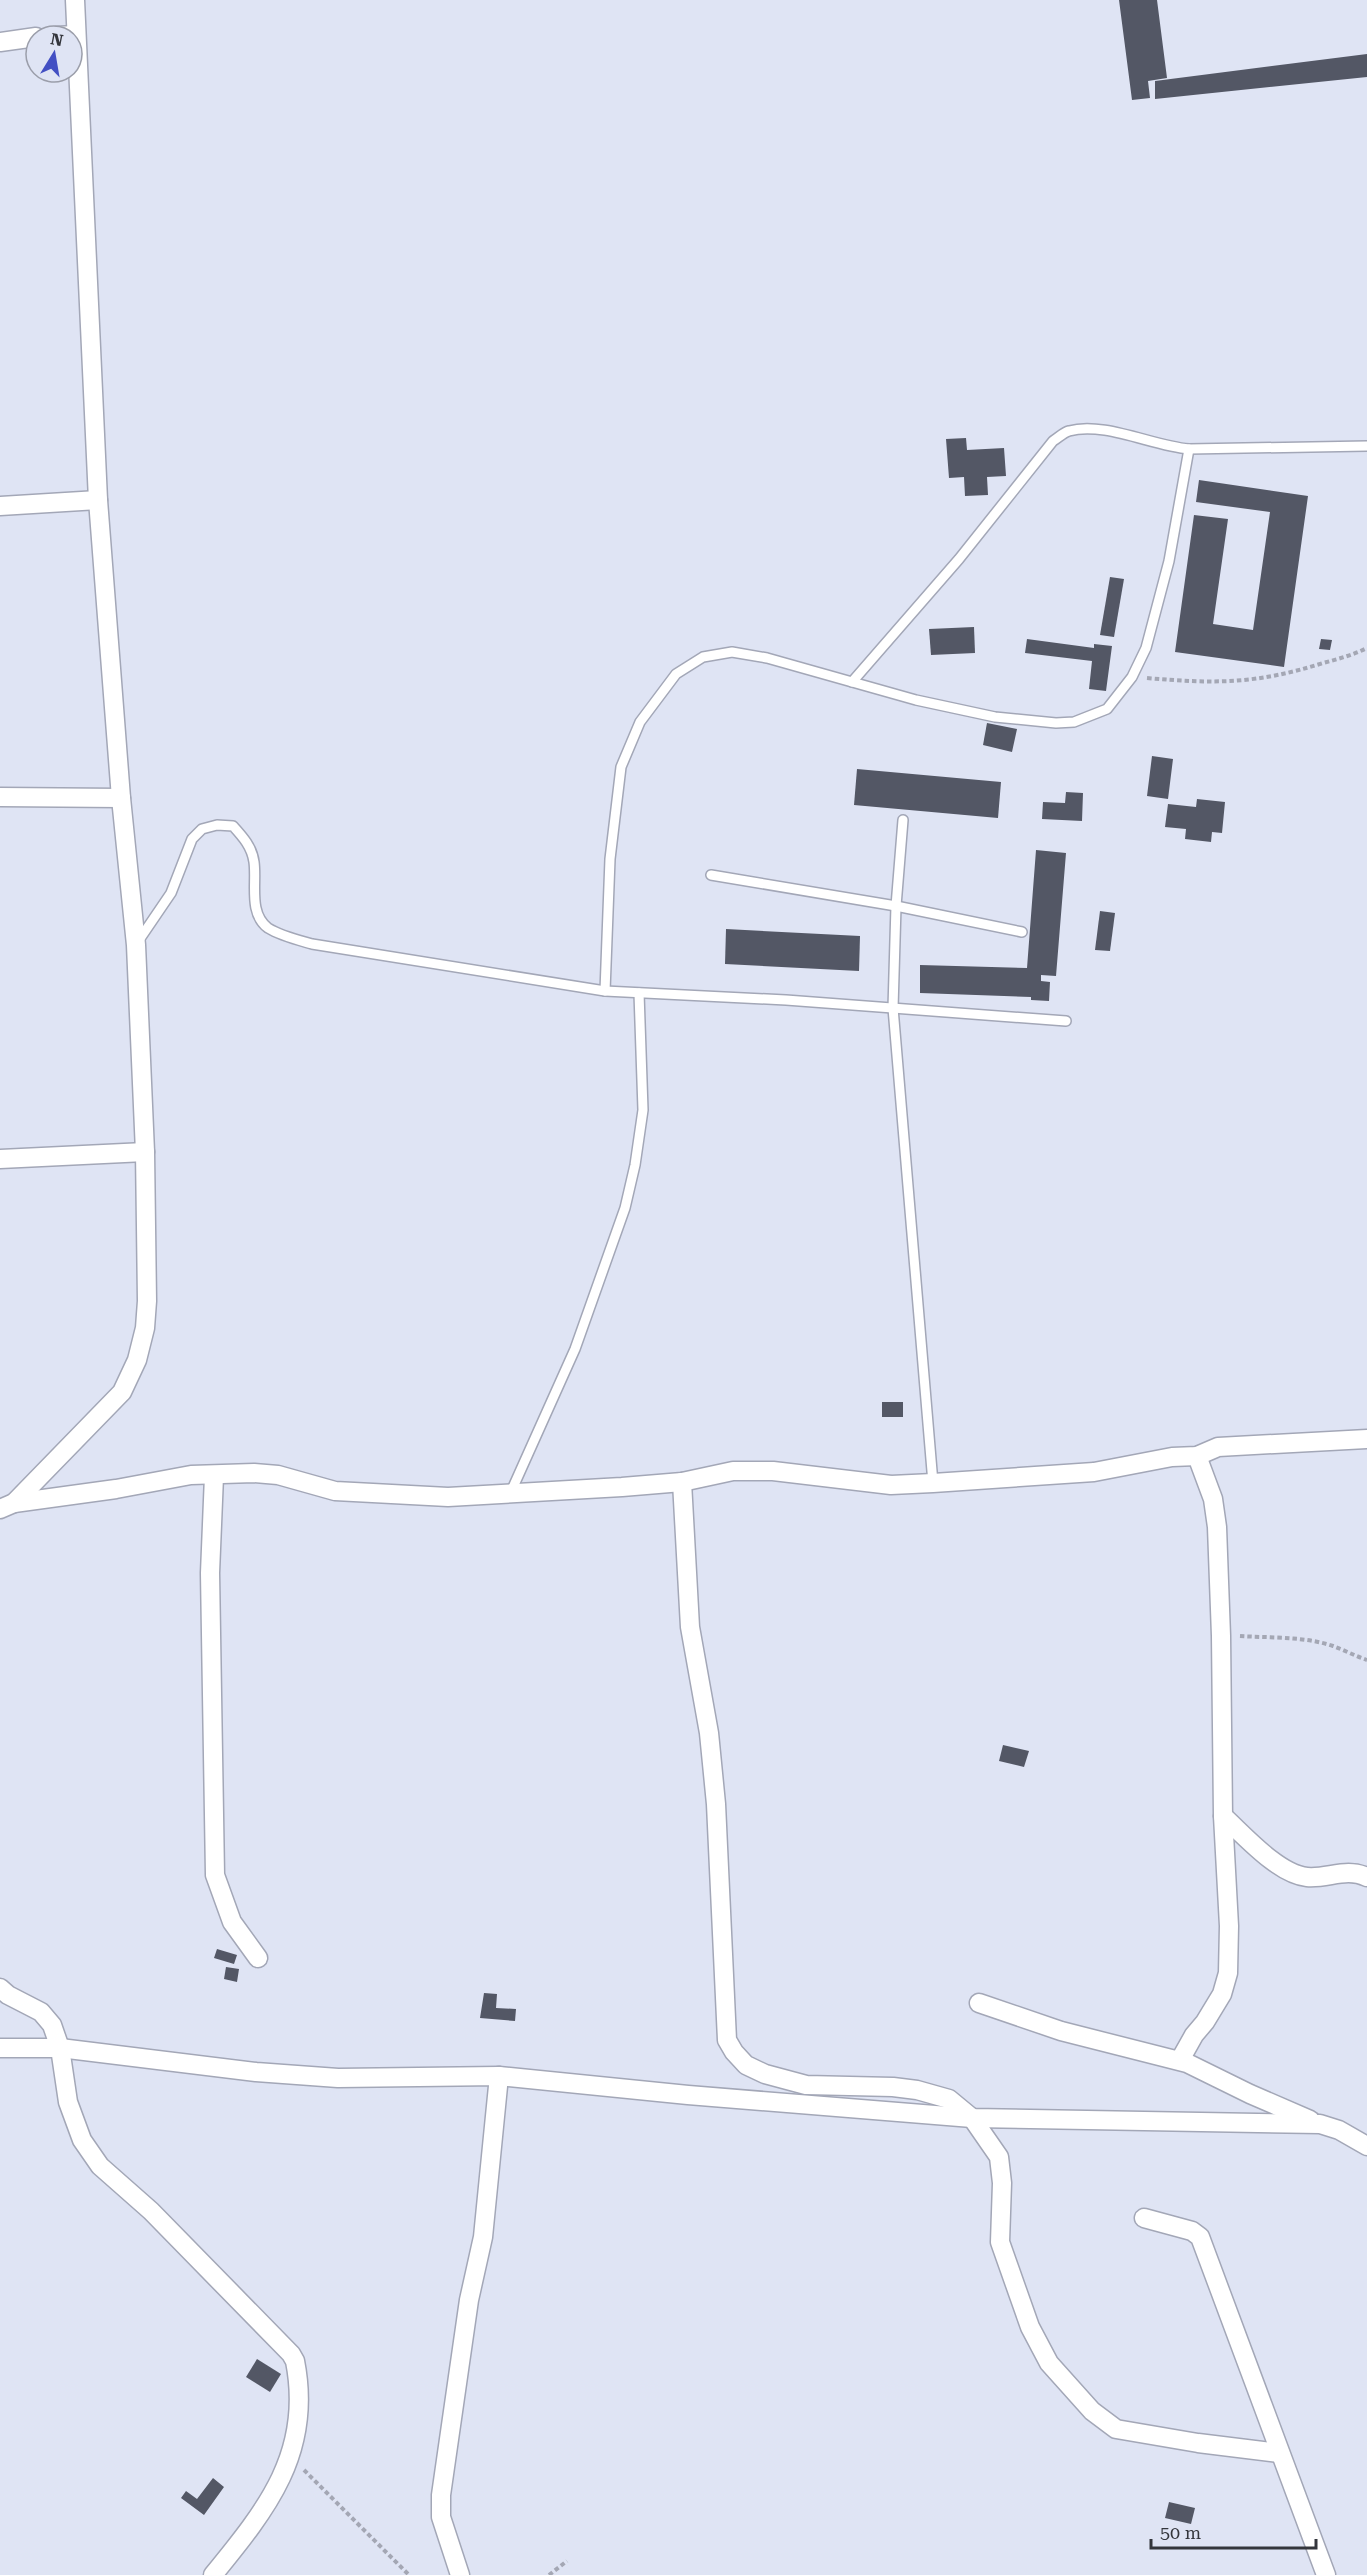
<svg xmlns="http://www.w3.org/2000/svg" width="1367" height="2575" viewBox="0 0 1367 2575" font-family="'Roboto Serif',serif">
<style>
.building{fill:#535765}
.lines{fill:none;stroke-linecap:round;stroke-linejoin:round}
.service-casing{stroke:#a3a7b7;stroke-width:12}
.minor-casing{stroke:#a3a7b7;stroke-width:21}
.path{stroke:#a4a7b4;stroke-width:4;stroke-dasharray:4.5 3;stroke-linecap:butt}
.service{stroke:#fff;stroke-width:9}
.minor{stroke:#fff;stroke-width:18}
</style>
<rect width="100%" height="100%" fill="#dfe4f4"/>
<!-- building -->
<g class="building">
<polygon points="1119,0 1157,0 1167,78 1148,81 1150,98 1132,100"/>
<polygon points="1367,54 1367,77 1155,99 1155,81"/>
<polygon points="966,438 967,450 1004,448 1006,476 987,477 988,495 965,496 964,477 949,478 946,439"/>
<polygon points="1199,480 1308,496 1284,667 1175,652 1194,515 1228,519 1213,624 1253,630 1270,512 1196,502"/>
<polygon points="1110,577 1124,579 1114,637 1100,635"/>
<polygon points="974,627 975,653 931,655 929,629"/>
<polygon points="1027,639 1094,648 1094,644 1112,646 1106,691 1089,689 1092,661 1025,653"/>
<polygon points="1321,639 1332,640 1330,650 1319,649"/>
<polygon points="987,723 1017,729 1012,752 983,745"/>
<polygon points="1152,756 1173,759 1168,799 1147,796"/>
<polygon points="857,769 1001,782 998,818 854,805"/>
<polygon points="1066,792 1083,793 1082,821 1042,819 1043,802 1065,803"/>
<polygon points="1197,799 1225,802 1222,833 1212,832 1211,842 1185,839 1186,829 1165,827 1168,804 1196,807"/>
<polygon points="1036,850 1066,853 1056,976 1041,975 1041,981 1050,982 1049,1001 1031,1000 1031,997 920,993 920,965 1027,968"/>
<polygon points="1100,911 1115,913 1110,951 1095,950"/>
<polygon points="726,929 860,936 859,971 725,964"/>
<rect x="882" y="1402" width="21" height="15"/>
<polygon points="1003,1745 1029,1751 1024,1767 999,1761"/>
<polygon points="217,1949 237,1955 234,1964 214,1958"/>
<polygon points="226,1967 239,1969 237,1982 224,1979"/>
<polygon points="484,1993 497,1994 496,2008 516,2009 515,2021 480,2018"/>
<polygon points="257,2359 281,2374 270,2392 246,2377"/>
<polygon points="213,2478 224,2487 204,2515 181,2498 186,2491 197,2499"/>
<polygon points="1169,2502 1195,2508 1191,2524 1165,2518"/>
</g>
<g class="lines">
<!-- service casing -->
<g class="service-casing">
<g id="service">
<path d="M852,682L959,559L1053,441C1058,438 1064,432 1069,431C1103,421 1153,446 1189,449L1367,446"/>
<polyline points="903,820 896,906 893,1008 933,1483"/>
<polyline points="711,875 896,906 1022,932"/>
<path d="M137,943L171,893L192,839L202,829L217,825L233,826C243,837 252,847 254,862C257,883 248,913 268,928C281,936 298,940 312,944L605,991L786,1000L1066,1021"/>
<polyline points="605,991 610,859 621,767 640,722 676,674 703,657 732,652 767,658 916,700 995,717 1056,723 1074,722 1107,709 1132,677 1146,648 1169,561 1189,449"/>
<polyline points="510,1494 575,1349 625,1208 635,1165 643,1110 639,993"/>
</g>
</g>
<!-- minor casing -->
<g class="minor-casing">
<g id="minor">
<polyline points="56,36 76,35"/>
<polyline points="0,42 36,37"/>
<polyline points="0,506 98,500"/>
<polyline points="0,797 121,798"/>
<polyline points="0,1159 145,1152"/>
<polyline points="214,1476 210,1573 215,1875 232,1922 258,1958"/>
<polyline points="682,1482 690,1627 709,1733 716,1804 727,2040 734,2052 746,2065 765,2074 806,2085 893,2087 917,2090 949,2099 972,2118 999,2157 1002,2183 1000,2242 1030,2327 1049,2363 1092,2411 1116,2429 1198,2443 1279,2453"/>
<polyline points="14,1503 116,1489 191,1475 254,1473 278,1475 335,1491 448,1497 622,1487 682,1482 733,1471 773,1471 891,1485 933,1483 1094,1472 1172,1457 1197,1456 1218,1447 1367,1439"/>
<polyline points="0,1509 14,1503 122,1392 137,1360 145,1328 147,1301 145,1152 136,945 121,798 98,500 75,0"/>
<path d="M1223,1816C1244,1835 1278,1874 1307,1877C1328,1879 1346,1867 1367,1877"/>
<path d="M0,1988L8,1995L41,2012L52,2025L60,2048L68,2102L82,2140L100,2166L151,2211L291,2354L295,2361C313,2452 267,2509 213,2575"/>
<polyline points="979,2003 1061,2031 1187,2063 1250,2094 1310,2120"/>
<polyline points="0,2048 60,2048 256,2072 338,2078 499,2076 688,2095 972,2118 1320,2124 1339,2130 1367,2146"/>
<polyline points="1180,2060 1194,2035 1205,2022 1222,1994 1228,1973 1229,1926 1223,1816 1221,1636 1217,1527 1213,1499 1197,1456"/>
<polyline points="1144,2218 1192,2231 1200,2237 1326,2575"/>
<polyline points="460,2575 441,2517 441,2495 469,2300 483,2237 499,2076"/>
</g>
</g>
<!-- path -->
<g class="path">
<path d="M1147,678C1215,684 1257,684 1323,663C1338,659 1353,655 1367,648"/>
<path d="M1240,1636C1270,1638 1303,1636 1333,1646C1344,1650 1355,1656 1367,1660"/>
<polyline points="304,2470 409,2575"/>
<polyline points="549,2575 567,2561"/>
</g>
<!-- service -->
<use href="#service" class="service"/>
<!-- minor -->
<use href="#minor" class="minor"/>
</g>
<!-- north arrow -->
<g transform="translate(54 54) rotate(11)"><circle r="28" fill="#dfe4f4" stroke="#9b9eaa" stroke-width="1.5"/>
<path d="M0-4.5L10 22L0 15L-10 22Z" fill="#424fc3"/>
<text y="-9" font-size="16" font-weight="bold" text-anchor="middle" fill="#34363c">N</text>
</g>
<!-- scale -->
<path d="M1151 2539v9h165v-9" fill="none" stroke="#34363c" stroke-width="3"/>
<text x="1160" y="2539" font-size="18" fill="#34363c" stroke="#dfe4f4" stroke-width="4.5" paint-order="stroke">50 m</text>
</svg>
